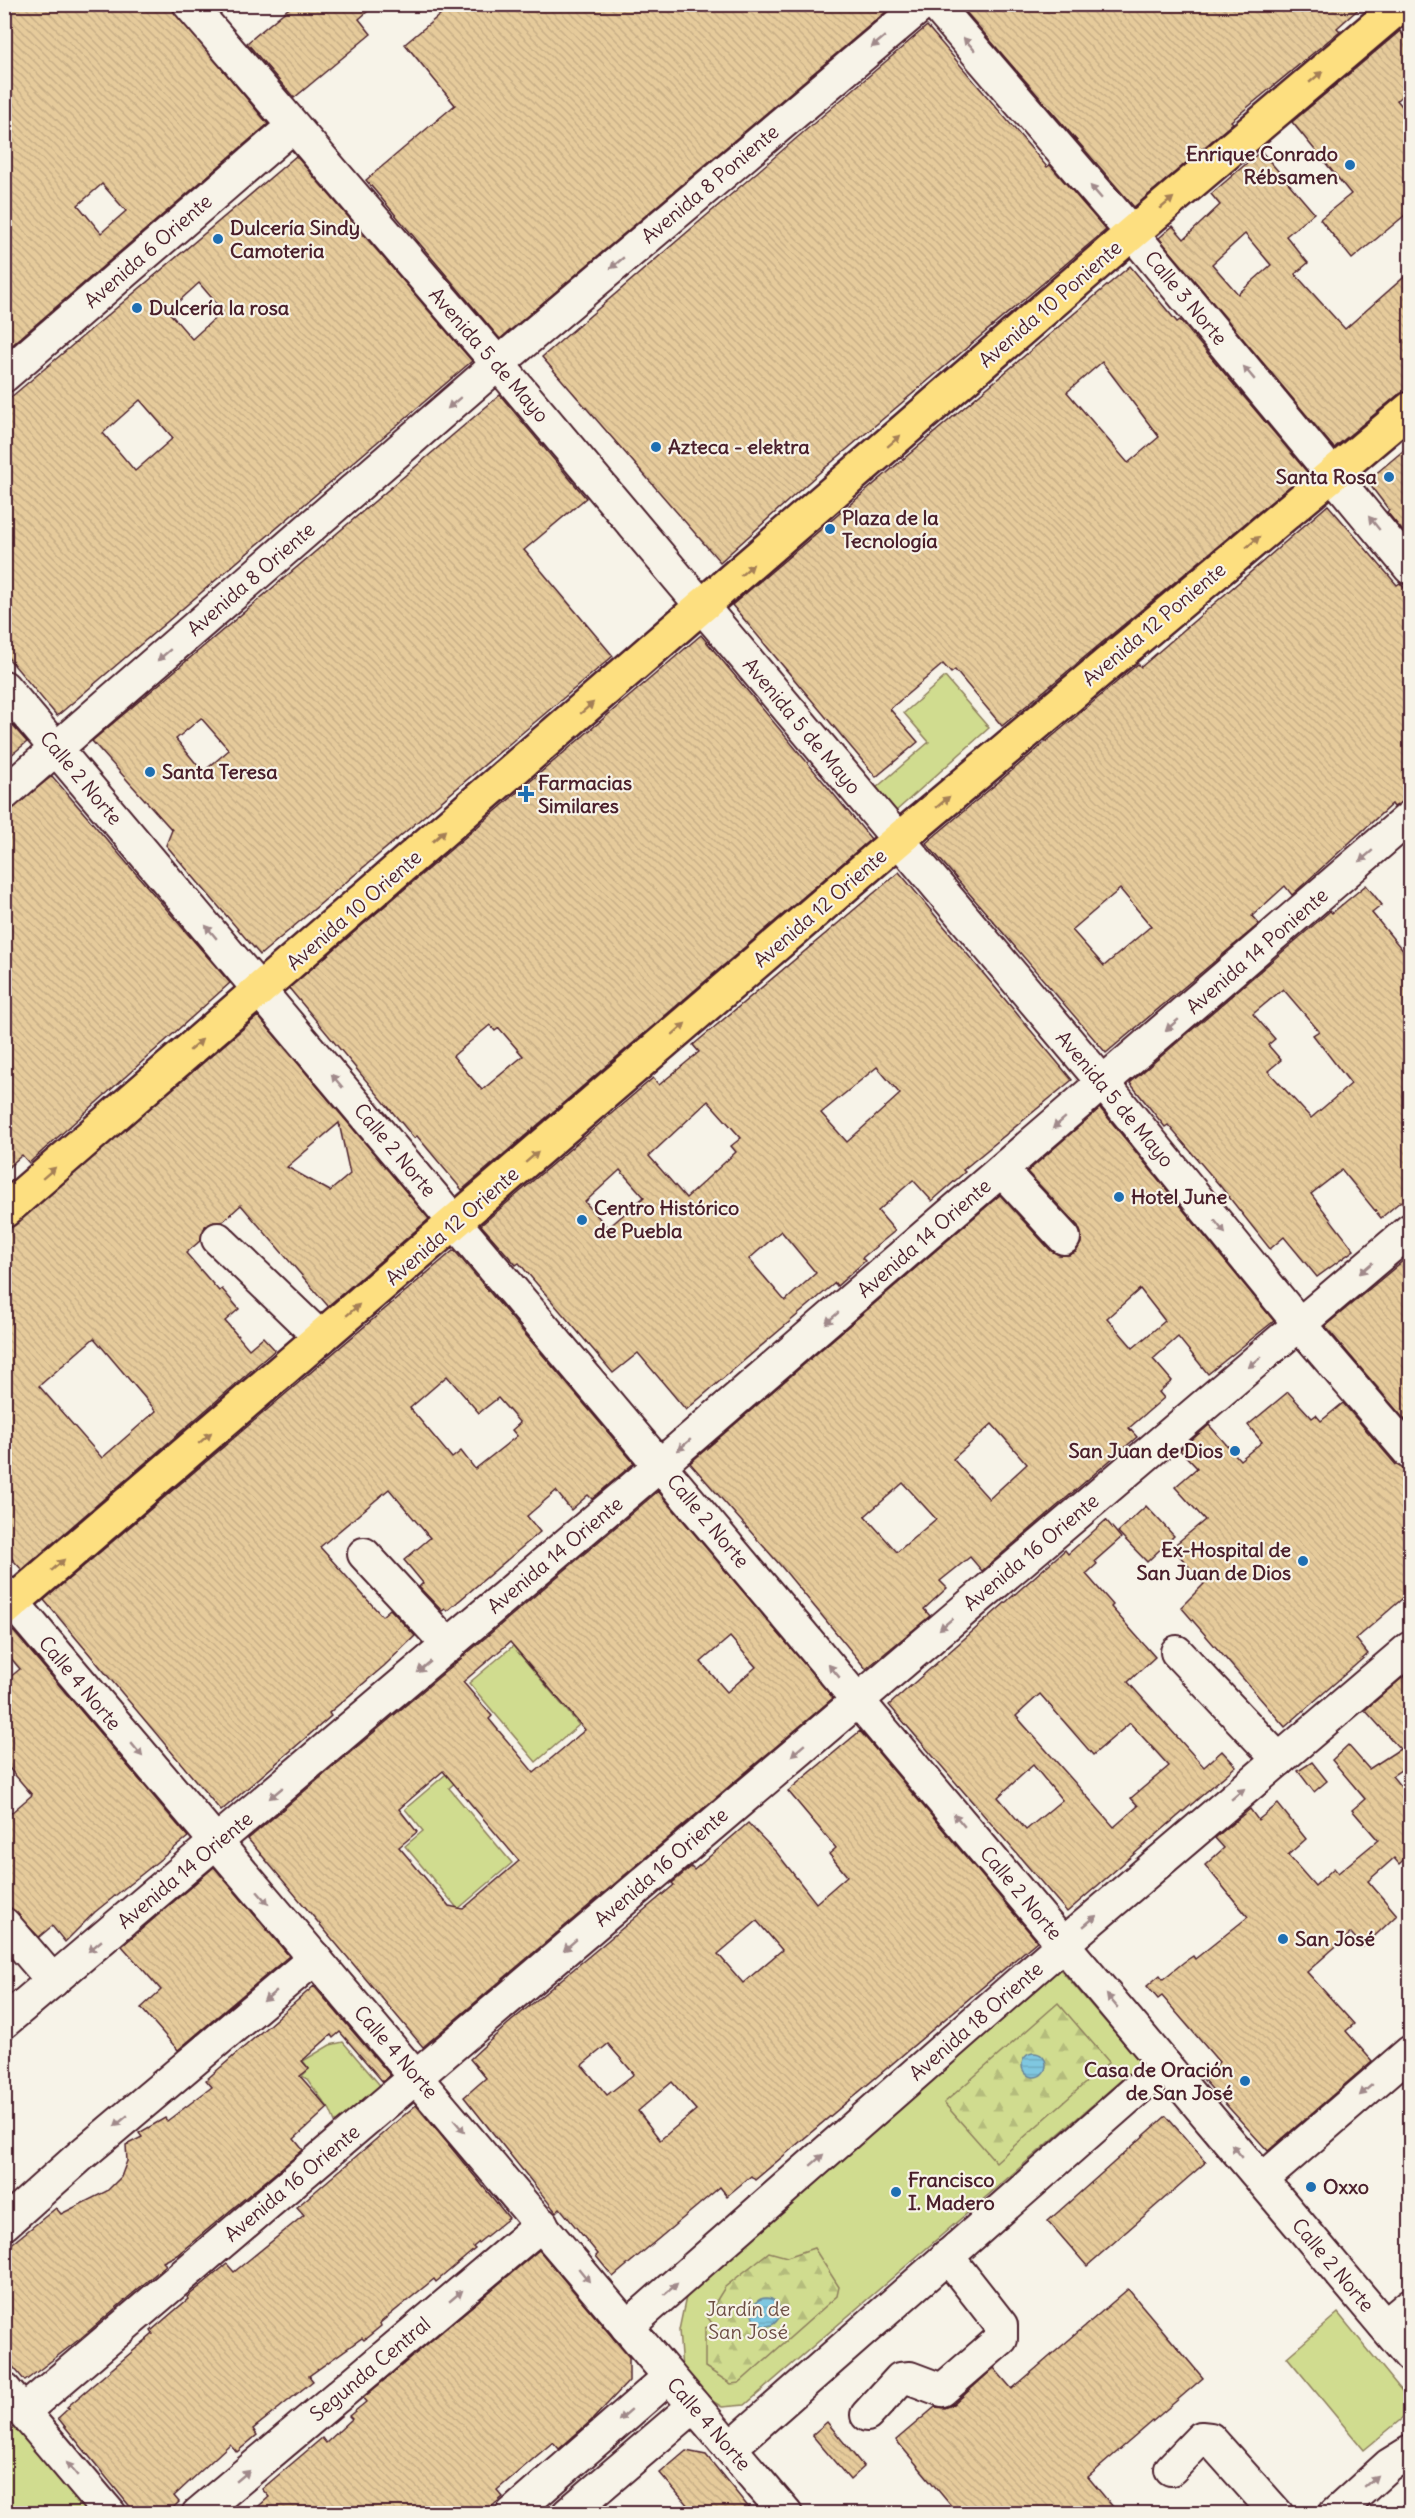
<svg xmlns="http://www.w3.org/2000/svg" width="1415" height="2518" viewBox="0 0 1415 2518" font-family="Delius,sans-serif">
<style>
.green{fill:#d0dc8f;stroke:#8d7e5d;stroke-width:1.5}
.forest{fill:url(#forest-firs);stroke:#8d7e5d;stroke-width:1.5}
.water{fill:url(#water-rules);stroke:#6a8498;stroke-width:1.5}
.building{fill:url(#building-back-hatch);stroke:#4a1f2b;stroke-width:1.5;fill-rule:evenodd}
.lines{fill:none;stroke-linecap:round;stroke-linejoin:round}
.minor-casing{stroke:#4a1f2b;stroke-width:36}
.major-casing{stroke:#4a1f2b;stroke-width:38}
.minor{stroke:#f7f3e8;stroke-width:32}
.major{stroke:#fddf80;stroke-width:33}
.oneway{fill:#a0898a}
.oneway2{fill:#a47f56}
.poi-dot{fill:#1f6fb2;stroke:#f7f3e8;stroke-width:2}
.labels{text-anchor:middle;stroke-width:4.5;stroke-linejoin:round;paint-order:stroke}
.poi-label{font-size:20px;font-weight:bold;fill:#4a1f2b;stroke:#f7f3e8;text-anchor:start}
.street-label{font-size:20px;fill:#4a1f2b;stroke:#f7f3e8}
.park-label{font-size:20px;fill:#6c4e44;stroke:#f7f3e8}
</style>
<defs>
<pattern id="forest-firs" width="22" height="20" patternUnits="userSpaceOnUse" patternTransform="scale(1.5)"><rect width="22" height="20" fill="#d0dc8f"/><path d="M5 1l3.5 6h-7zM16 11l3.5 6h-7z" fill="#b4bc7c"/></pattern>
<pattern id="water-rules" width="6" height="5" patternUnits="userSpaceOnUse" patternTransform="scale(1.5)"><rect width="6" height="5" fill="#7fc7e0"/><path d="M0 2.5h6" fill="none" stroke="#6faac0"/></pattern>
<pattern id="building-back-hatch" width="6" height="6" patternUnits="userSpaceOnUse" patternTransform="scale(1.5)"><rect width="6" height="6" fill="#e6cb9b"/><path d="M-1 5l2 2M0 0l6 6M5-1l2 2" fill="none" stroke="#c7ae86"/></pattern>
</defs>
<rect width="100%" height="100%" fill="#f7f3e8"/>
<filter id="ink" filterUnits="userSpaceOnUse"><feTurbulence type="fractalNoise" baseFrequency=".0167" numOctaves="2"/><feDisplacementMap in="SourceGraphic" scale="12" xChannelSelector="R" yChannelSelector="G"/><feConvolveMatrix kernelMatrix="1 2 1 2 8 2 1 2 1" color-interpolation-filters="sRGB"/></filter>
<g filter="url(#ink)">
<!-- green -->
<g class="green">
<polygon points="945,677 989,728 896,811 876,788 929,742 904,713"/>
<polygon points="513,1646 579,1725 536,1762 469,1683"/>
<polygon points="452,1769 467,1772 449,1788 512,1863 458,1909 405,1846 423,1831 405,1809"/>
<polygon points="1060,1969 1141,2063 745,2405 722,2407 683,2383 679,2330 687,2292"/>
<polygon points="343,2042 384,2090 338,2129 330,2110 307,2079 302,2076 309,2069 303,2061 330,2045"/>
<polygon points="1338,2313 1410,2401 1410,2412 1364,2450 1287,2357"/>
<polygon points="5,2399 100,2513 5,2513"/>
</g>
<!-- forest -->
<g class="forest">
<polygon points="1058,2003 1109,2062 996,2162 944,2103"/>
<polygon points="814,2248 839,2287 837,2296 739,2383 731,2384 705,2367 705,2328 713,2325 707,2316 725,2287 769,2252 787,2257"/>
</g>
<!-- water -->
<g class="water">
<circle cx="1034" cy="2065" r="12"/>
<circle cx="766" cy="2312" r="14"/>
</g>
<!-- building -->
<g class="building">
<path d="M4,4H168L268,124L4,352ZM102,184L126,211L101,233L78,205Z"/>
<polygon points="294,4 376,4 359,19 371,34 294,98 247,43"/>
<polygon points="453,4 895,4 500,339 366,180 455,105 405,44"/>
<polygon points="959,4 1364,4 1337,28 1340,31 1231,121 1233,123 1134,207"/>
<polygon points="927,26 1047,167 1050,165 1106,230 819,473 720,562 542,357"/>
<polygon points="1400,31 1410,44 1410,88 1397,100 1410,116 1410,211 1352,259 1320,219 1351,194 1292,122"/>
<path d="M1261,151L1314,213L1286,236L1308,263L1295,274L1345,329L1410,272V391L1398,395L1334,448L1159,238L1173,226L1184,239L1220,205L1211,194ZM1245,234L1271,265L1238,294L1212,264Z"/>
<path d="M296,156L472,361L57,716L4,653V403ZM199,283L223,311L192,339L168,311ZM140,400L173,438L135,471L103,433Z"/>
<path d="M1130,266L1177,322L1180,320L1307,472L1002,726L955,670L951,673L943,664L890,709L918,742L876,777L732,605ZM1102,362L1159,437L1128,463L1067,392Z"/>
<path d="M500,395L586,498L524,550L613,656L260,955L166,845L172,830L92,741ZM201,718L229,750L203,772L176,739Z"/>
<polygon points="1410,445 1410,540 1387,512 1389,510 1367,481"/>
<path d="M1328,505L1397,585L1400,583L1410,595V798L1394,807L1392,804L1292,895L1285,886L1252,916L1259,924L1106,1053L926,843L1138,664L1141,667ZM1120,889L1151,926L1104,966L1072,930Z"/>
<path d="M701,635L871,839L462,1190L417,1136L414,1138L289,988ZM490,1025L495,1031L499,1028L523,1056L482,1090L453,1056Z"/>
<polygon points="4,716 27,742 4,761"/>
<polygon points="52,776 230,983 29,1163 22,1155 4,1171 4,815"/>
<path d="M899,872L1072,1080L963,1170L965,1172L932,1201L913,1180L878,1211L895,1231L862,1258L865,1261L837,1286L835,1283L686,1410L638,1353L613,1373L519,1263L516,1265L481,1225L653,1078L659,1085L699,1052L693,1045ZM877,1067L900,1094L847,1142L821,1113ZM708,1101L741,1138L731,1146L736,1152L686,1198L649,1156ZM620,1170L644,1197L608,1228L585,1202ZM781,1231L816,1273L785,1301L749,1259Z"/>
<path d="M1366,885L1382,905L1372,913L1410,959V1212L1401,1201L1381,1218L1342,1170L1311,1194L1354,1250L1317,1277L1284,1237L1270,1249L1221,1187L1168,1125L1165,1127L1130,1083L1330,911L1332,913ZM1283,989L1319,1031L1313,1035L1351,1084L1311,1118L1268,1071L1281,1060L1268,1045L1275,1039L1253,1014Z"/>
<path d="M258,1016L429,1219L328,1306L241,1205L222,1222H214L205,1226L201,1240L186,1253L219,1291L222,1289L239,1309L225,1321L249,1349L263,1337L275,1350L22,1570L4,1550V1233ZM339,1123L350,1174L330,1191L287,1167ZM94,1338L156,1411L102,1458L39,1386Z"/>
<path d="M1100,1108L1274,1321L1208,1374L1178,1337L1153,1359L1172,1381L1159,1392L1164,1398L1129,1428L1137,1437L982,1571L970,1557L940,1581L947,1588L924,1609L930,1616L866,1669L780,1565L690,1463L1000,1195L1051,1251L1059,1255H1069L1076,1252L1081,1243V1233L1078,1226L1027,1172ZM1140,1289L1165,1321L1133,1348L1107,1318ZM992,1424L1027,1464L989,1499L953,1459ZM903,1483L936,1519L897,1552L865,1516Z"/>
<path d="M454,1250L634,1463L592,1499L588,1495L571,1510L556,1491L527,1516L540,1532L447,1611L445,1609L442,1611L419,1587L423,1583L404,1560L430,1538L389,1489L320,1547L382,1616L390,1609L415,1636L384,1666L329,1713L331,1716L221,1811L44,1600ZM447,1376L479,1413L498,1398L520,1423L512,1430L517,1436L475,1469L461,1451L452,1458L410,1408Z"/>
<polygon points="1410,1255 1410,1426 1325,1326"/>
<polygon points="1288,1392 1312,1418 1316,1415 1321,1421 1343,1403 1396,1465 1410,1471 1410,1592 1356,1639 1368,1654 1285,1727 1181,1607 1204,1584 1172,1547 1205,1520 1175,1487 1197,1468 1180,1450 1209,1425 1240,1460 1262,1442 1248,1425"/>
<path d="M658,1491L833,1698L423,2047L248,1839ZM730,1637L756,1667L727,1692L701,1662ZM510,1642L585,1730L534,1773L489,1719L492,1716L463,1682ZM443,1771L519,1861L463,1909L449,1906L399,1847L417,1832L399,1809Z"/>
<polygon points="1146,1506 1174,1536 1147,1562 1118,1532"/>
<path d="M1106,1520L1121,1538L1095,1561L1097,1564L1086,1574L1113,1605L1111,1607L1155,1657L1128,1682L1204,1767L1222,1751L1236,1766L1067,1912L889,1705L1065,1550L1068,1554ZM1040,1694L1093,1755L1130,1723L1169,1766L1131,1798L1138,1806L1114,1827L1016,1716ZM1033,1765L1062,1800L1026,1830L998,1797Z"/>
<polygon points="4,1628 14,1632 188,1837 95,1912 65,1942 52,1926 39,1937 4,1901 4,1819 32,1795 4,1762 4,1682 20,1669 4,1650"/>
<polygon points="1410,1671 1410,1764 1392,1776 1410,1798 1410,1854 1399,1864 1394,1858 1368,1881 1397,1915 1363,1947 1351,1933 1307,1972 1354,2024 1346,2031 1372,2061 1268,2151 1202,2078 1219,2062 1162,1996 1158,1999 1147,1986 1160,1975 1163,1979 1184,1962 1193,1956 1195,1959 1248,1917 1205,1865 1224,1848 1215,1838 1250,1809 1258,1820 1278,1804 1306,1839 1288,1855 1315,1886 1334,1868 1338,1873 1378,1840 1352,1810 1365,1799 1332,1760 1348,1745 1369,1769 1400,1749 1365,1710"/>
<path d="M860,1731L1037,1941L755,2180L751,2176L727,2196L720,2187L613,2277L596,2256L598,2254L560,2208L556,2212L464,2097L486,2078L470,2059L508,2024L674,1885L672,1883L691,1867L694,1870L748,1823L777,1853L816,1903L847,1876L829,1854L836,1848L788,1791ZM757,1921L782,1950L743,1983L718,1954ZM608,2044L634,2074L607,2095L582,2065ZM672,2082L696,2110L660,2140L638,2111Z"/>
<polygon points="1312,1762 1327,1781 1314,1792 1298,1771"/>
<polygon points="214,1867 289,1956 178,2050 141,2008 161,1990 122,1946"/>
<polygon points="314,1986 390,2075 383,2082 340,2032 333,2038 331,2035 302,2061 309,2069 300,2076 328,2108 294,2139 303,2150 177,2255 163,2262 166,2265 81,2338 25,2381 4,2356 4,2250 56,2208 61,2214 107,2191 121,2177 127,2161 126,2145 142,2137 139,2133 165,2118 167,2121 212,2087 206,2080"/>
<polygon points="416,2105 509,2218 473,2247 475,2249 436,2282 434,2279 380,2323 381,2326 364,2340 362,2338 309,2376 313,2381 253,2429 257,2435 237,2452 230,2444 174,2496 179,2502 167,2514 136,2514 58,2418 69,2408 67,2407 153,2334 151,2331 188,2299 187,2297 227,2264 234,2272 304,2215 297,2207"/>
<polygon points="1166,2116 1206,2162 1087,2266 1048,2221"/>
<polygon points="539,2250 629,2357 629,2381 593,2419 559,2449 553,2442 497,2490 503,2497 483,2514 250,2514 269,2497 262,2489 322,2438 326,2443 352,2419 349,2416 366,2402 363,2398"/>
<polygon points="1128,2289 1203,2378 1088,2477 1119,2514 958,2514 896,2440 935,2407 945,2408 954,2404 994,2368 1012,2389"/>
<polygon points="827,2422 864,2467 850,2480 812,2435"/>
<polygon points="686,2451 706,2455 754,2514 695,2514 660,2473"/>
</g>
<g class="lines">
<!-- minor casing -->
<g class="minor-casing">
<g id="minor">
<polyline points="189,4 498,364 1104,1084 1300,1325 1410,1453"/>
<polyline points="935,4 1132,233 1410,568"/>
<polyline points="4,376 292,127"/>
<polyline points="4,687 1410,2356"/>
<polyline points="4,794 498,364 923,4"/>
<polyline points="1002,1171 1064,1238"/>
<polyline points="218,1239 321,1338"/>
<polyline points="364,1554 449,1646"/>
<polyline points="4,1592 786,2514"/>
<polyline points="1177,1652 1279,1760"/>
<polyline points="4,1924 53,1981"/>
<polyline points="4,2022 660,1465 1410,817"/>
<polyline points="1262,2180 1410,2052"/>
<polyline points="4,2224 78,2158 315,1958"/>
<polyline points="1385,2326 1410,2305"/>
<polyline points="627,2327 1063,1944 1410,1648"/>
<polyline points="4,2389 110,2514"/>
<polyline points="24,2411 1410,1230"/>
<polyline points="867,2415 900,2379 910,2378 942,2390 1001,2339 1001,2325 947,2256"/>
<polyline points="730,2448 1165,2065"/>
<polyline points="1171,2469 1201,2438 1210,2439 1277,2514"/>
<polyline points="198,2514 542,2224"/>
<polyline points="512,2514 669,2377"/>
<polyline points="568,2514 694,2406"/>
<polyline points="1335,2514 1389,2465 1410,2452"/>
</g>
</g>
<!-- major casing -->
<g class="major-casing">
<g id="major">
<polyline points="4,1211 1132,233 1402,4"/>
<polyline points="4,1610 898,840 1410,409"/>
</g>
</g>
<!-- minor -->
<use href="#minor" class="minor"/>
<!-- major -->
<use href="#major" class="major"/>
</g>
<!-- one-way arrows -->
<defs><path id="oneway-solid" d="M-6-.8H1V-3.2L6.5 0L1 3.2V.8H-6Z" transform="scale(1.5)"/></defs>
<g class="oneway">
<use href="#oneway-solid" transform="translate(878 42) rotate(140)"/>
<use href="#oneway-solid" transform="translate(969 44) rotate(-131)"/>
<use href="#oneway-solid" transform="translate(1096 192) rotate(-131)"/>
<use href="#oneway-solid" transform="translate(617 263) rotate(140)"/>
<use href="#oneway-solid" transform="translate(1249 373) rotate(-130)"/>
<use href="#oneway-solid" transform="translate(454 403) rotate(139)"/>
<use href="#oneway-solid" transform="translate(1374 523) rotate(-129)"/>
<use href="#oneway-solid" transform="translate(164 655) rotate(139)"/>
<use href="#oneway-solid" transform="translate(1366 856) rotate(139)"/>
<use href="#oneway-solid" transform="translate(211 932) rotate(-130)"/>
<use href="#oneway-solid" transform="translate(1172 1025) rotate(139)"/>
<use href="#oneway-solid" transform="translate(337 1081) rotate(-130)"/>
<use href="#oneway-solid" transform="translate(1059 1123) rotate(139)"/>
<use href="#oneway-solid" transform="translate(1220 1227) rotate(51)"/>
<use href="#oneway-solid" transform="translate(1366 1268) rotate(139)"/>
<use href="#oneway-solid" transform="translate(832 1318) rotate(139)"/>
<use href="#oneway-solid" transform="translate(1255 1362) rotate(140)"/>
<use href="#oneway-solid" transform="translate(684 1445) rotate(139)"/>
<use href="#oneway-solid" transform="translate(946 1624) rotate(140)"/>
<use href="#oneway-solid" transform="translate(424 1667) rotate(140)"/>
<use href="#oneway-solid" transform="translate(834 1671) rotate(-130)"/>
<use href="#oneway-solid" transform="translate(137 1750) rotate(50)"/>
<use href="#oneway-solid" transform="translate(798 1750) rotate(139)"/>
<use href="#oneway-solid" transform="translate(276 1793) rotate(140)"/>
<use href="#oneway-solid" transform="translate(1238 1794) rotate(-40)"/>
<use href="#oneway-solid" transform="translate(959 1820) rotate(-130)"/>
<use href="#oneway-solid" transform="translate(263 1898) rotate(49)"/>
<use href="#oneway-solid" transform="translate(1090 1921) rotate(-40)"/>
<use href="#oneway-solid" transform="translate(570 1945) rotate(139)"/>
<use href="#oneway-solid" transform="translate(95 1946) rotate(140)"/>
<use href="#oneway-solid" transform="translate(270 1996) rotate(140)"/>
<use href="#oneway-solid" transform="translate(1112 2001) rotate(-130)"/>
<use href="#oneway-solid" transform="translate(1366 2090) rotate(139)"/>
<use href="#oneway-solid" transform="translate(121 2121) rotate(140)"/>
<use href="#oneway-solid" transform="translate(459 2126) rotate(50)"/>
<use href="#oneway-solid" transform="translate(1237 2151) rotate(-130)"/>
<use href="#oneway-solid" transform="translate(817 2160) rotate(-41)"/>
<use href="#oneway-solid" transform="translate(584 2275) rotate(51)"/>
<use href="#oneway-solid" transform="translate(671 2289) rotate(-41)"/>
<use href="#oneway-solid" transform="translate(456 2296) rotate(-40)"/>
<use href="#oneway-solid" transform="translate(625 2415) rotate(139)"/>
<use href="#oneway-solid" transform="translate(72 2469) rotate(-130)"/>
<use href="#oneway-solid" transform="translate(243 2476) rotate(-40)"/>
<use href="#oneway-solid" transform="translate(1371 2481) rotate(-41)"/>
</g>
<g class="oneway2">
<use href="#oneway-solid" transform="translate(1316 77) rotate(-40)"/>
<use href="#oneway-solid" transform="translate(1167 203) rotate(-40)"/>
<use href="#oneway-solid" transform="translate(894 441) rotate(-41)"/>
<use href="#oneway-solid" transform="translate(1253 542) rotate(-40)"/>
<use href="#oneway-solid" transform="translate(747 570) rotate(-41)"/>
<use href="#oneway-solid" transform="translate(587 708) rotate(-41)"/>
<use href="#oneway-solid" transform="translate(943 802) rotate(-40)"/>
<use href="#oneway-solid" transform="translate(439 836) rotate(-41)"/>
<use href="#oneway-solid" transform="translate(679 1029) rotate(-41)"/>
<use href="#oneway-solid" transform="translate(196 1045) rotate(-41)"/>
<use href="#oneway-solid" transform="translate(532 1157) rotate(-41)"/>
<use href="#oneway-solid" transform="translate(49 1173) rotate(-41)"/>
<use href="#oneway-solid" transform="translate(353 1310) rotate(-41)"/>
<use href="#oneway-solid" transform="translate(205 1438) rotate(-41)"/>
<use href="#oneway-solid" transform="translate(58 1565) rotate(-41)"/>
</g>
</g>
<!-- markers -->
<g class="poi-dot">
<circle cx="1350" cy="165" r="6"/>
<circle cx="218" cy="239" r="6"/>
<circle cx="137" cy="308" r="6"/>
<circle cx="656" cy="447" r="6"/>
<circle cx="1389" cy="477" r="6"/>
<circle cx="830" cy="529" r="6"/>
<circle cx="150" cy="772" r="6"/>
<path d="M523 785h6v6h6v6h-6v6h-6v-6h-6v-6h6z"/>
<circle cx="1119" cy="1197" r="6"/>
<circle cx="582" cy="1220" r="6"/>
<circle cx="1235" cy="1451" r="6"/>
<circle cx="1303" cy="1561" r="6"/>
<circle cx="1283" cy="1939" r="6"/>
<circle cx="1245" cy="2081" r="6"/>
<circle cx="1311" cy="2187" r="6"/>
<circle cx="896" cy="2192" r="6"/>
</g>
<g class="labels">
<!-- poi labels -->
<g class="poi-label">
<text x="1338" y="161" text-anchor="end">Enrique Conrado<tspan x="1338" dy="23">Rébsamen</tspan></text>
<text x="230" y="235">Dulcería Sindy<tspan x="230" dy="23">Camoteria</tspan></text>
<text x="149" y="315">Dulcería la rosa</text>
<text x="668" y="454">Azteca - elektra</text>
<text x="1377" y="484" text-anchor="end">Santa Rosa</text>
<text x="842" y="525">Plaza de la<tspan x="842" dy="23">Tecnología</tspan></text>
<text x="162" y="779">Santa Teresa</text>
<text x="538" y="790">Farmacias<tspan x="538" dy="23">Similares</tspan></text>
<text x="1131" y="1204">Hotel June</text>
<text x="594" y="1215">Centro Histórico<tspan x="594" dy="23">de Puebla</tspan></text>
<text x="1223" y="1458" text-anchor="end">San Juan de Dios</text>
<text x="1291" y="1557" text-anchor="end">Ex-Hospital de<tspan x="1291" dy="23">San Juan de Dios</tspan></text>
<text x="1295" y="1946">San José</text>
<text x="1233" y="2077" text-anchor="end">Casa de Oración<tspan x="1233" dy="23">de San José</tspan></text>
<text x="908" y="2187">Francisco<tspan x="908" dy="23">I. Madero</tspan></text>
<text x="1323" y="2194">Oxxo</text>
</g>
<!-- street labels -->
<g class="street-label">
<text transform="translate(710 184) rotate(-40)" y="7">Avenida 8 Poniente</text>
<text transform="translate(148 251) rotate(-41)" y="7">Avenida 6 Oriente</text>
<text transform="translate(1186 298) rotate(50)" y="7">Calle 3 Norte</text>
<text transform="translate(1050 304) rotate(-41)" y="7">Avenida 10 Poniente</text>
<text transform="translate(489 355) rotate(49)" y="7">Avenida 5 de Mayo</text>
<text transform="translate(251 579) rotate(-41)" y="7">Avenida 8 Oriente</text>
<text transform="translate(1154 624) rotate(-40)" y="7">Avenida 12 Poniente</text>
<text transform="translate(802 726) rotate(50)" y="7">Avenida 5 de Mayo</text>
<text transform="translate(81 778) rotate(50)" y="7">Calle 2 Norte</text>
<text transform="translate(820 908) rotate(-41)" y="7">Avenida 12 Oriente</text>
<text transform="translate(354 910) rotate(-41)" y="7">Avenida 10 Oriente</text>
<text transform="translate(1257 951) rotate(-41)" y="7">Avenida 14 Poniente</text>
<text transform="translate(1115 1099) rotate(50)" y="7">Avenida 5 de Mayo</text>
<text transform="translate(395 1150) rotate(50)" y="7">Calle 2 Norte</text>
<text transform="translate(452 1226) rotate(-41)" y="7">Avenida 12 Oriente</text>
<text transform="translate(924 1238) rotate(-41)" y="7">Avenida 14 Oriente</text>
<text transform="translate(708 1521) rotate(50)" y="7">Calle 2 Norte</text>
<text transform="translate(1031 1552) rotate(-40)" y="7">Avenida 16 Oriente</text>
<text transform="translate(555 1555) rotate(-40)" y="7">Avenida 14 Oriente</text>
<text transform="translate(80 1683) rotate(50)" y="7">Calle 4 Norte</text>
<text transform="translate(661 1867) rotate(-41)" y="7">Avenida 16 Oriente</text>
<text transform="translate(185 1870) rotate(-40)" y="7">Avenida 14 Oriente</text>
<text transform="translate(1021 1893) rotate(50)" y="7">Calle 2 Norte</text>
<text transform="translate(976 2021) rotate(-41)" y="7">Avenida 18 Oriente</text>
<text transform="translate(396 2052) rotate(49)" y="7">Calle 4 Norte</text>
<text transform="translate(292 2183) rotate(-40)" y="7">Avenida 16 Oriente</text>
<text transform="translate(1333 2265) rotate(50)" y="7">Calle 2 Norte</text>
<text transform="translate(370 2369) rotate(-40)" y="7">Segunda Central</text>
<text transform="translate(709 2424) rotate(49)" y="7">Calle 4 Norte</text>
</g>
<!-- park labels -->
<g class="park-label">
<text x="748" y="2316">Jardín de<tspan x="748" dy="23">San José</tspan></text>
</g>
</g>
<!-- margin -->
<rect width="1415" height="2518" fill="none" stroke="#f7f3e8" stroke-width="24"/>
<rect x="12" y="12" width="1391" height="2494" fill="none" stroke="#4a1f2b" stroke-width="2" filter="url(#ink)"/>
</svg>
